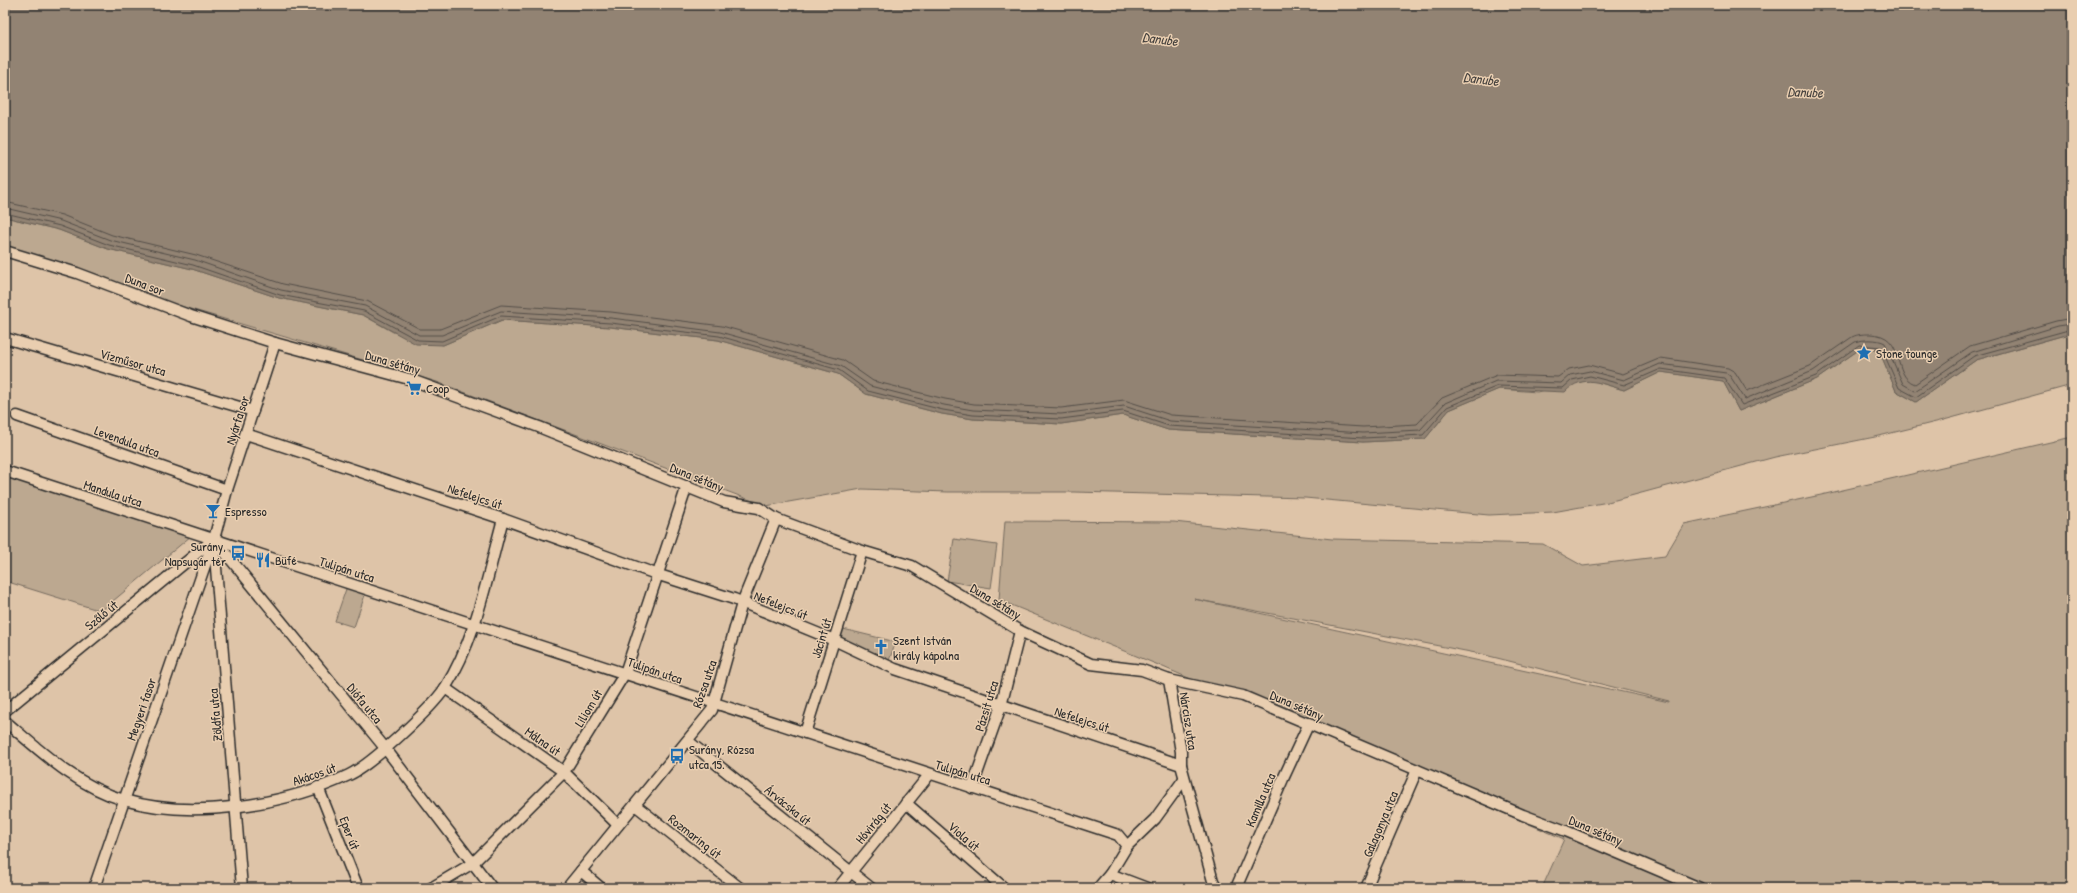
<svg xmlns="http://www.w3.org/2000/svg" width="2077" height="893" viewBox="0 0 2077 893" font-family="'Patrick Hand',sans-serif">
<style>
.green{fill:#bca890;stroke:#746a5e;fill-rule:evenodd}
.water{fill:#928373;stroke:#696056}
.lines{fill:none;stroke-linecap:round;stroke-linejoin:round}
.shore{stroke:#544e48;stroke-width:1}
.minor-casing{stroke:#2b2b2b;stroke-width:13}
.minor{stroke:#e9ceb0;stroke-width:10}
.labels{text-anchor:middle;stroke-width:3;stroke-linejoin:round;paint-order:stroke}
.street-label{font-size:13px;fill:#2b2b2b;stroke:#e9ceb0}
.poi-label{font-size:13px;fill:#2b2b2b;stroke:#e9ceb0;text-anchor:start}
.water-label{font-size:14px;font-style:italic;fill:#45413d;stroke:#e9ceb0}
</style>
<rect width="100%" height="100%" fill="#dec4a8"/>
<filter id="ink" filterUnits="userSpaceOnUse"><feTurbulence type="fractalNoise" baseFrequency=".025" numOctaves="2"/><feDisplacementMap in="SourceGraphic" scale="8" xChannelSelector="R" yChannelSelector="G"/><feConvolveMatrix kernelMatrix="1 2 1 2 8 2 1 2 1" color-interpolation-filters="sRGB"/></filter>
<g filter="url(#ink)">
<!-- green -->
<g class="green">
<polygon points="5,217 59,230 108,249 192,269 279,298 363,315 393,332 443,345 502,320 610,327 718,340 838,374 866,394 942,414 973,419 1061,424 1123,415 1168,430 1363,442 1425,439 1449,410 1499,389 1537,392 1590,380 1624,390 1661,372 1723,381 1739,411 1817,379 1860,349 1879,350 1896,391 1916,402 1976,360 2072,333 2072,385 1944,420 1875,437 1775,457 1608,502 1553,512 1489,515 1305,498 1074,492 948,492 862,489 766,506 437,382 5,254"/>
<path d="M2072,437V888H1542L1564,839L1156,664L999,600L1005,521L1174,522L1332,539L1543,544L1583,566L1665,556L1684,524L1821,495ZM1194,599L1481,654L1669,701V702Z"/>
<polygon points="5,474 197,531 101,611 5,581"/>
<polygon points="954,539 997,545 991,588 947,581"/>
<polygon points="347,586 366,592 354,627 335,621"/>
<polygon points="839,628 896,642 888,663 836,639"/>
</g>
<!-- water -->
<path class="water" d="M5,5H2072V333L1976,360L1916,402L1896,391L1879,350L1860,349L1817,379L1739,411L1723,381L1661,372L1624,390C1602,384 1583,373 1565,392L1499,389L1449,410L1425,439L1363,442L1168,430L1123,415L1061,424L973,419L942,414L866,394L838,374L718,340L610,327L502,320L443,345L416,344L363,315L279,298L192,269L108,249L59,230L5,217Z"/>
<g class="lines">
<!-- shore -->
<g class="shore">
<path d="M5,202L62,215L112,235L196,255L283,284L367,301L420,329H440L501,305L611,312L722,326L843,360L873,381L945,399L974,404L1061,408L1124,400L1171,415L1363,427L1417,424L1442,398L1497,375L1558,377L1569,369L1589,365L1623,374L1661,358L1728,368L1735,372L1747,391L1810,366L1852,337C1858,334 1864,334 1870,334C1908,335 1890,375 1915,384L1970,346L2056,321L2072,318"/>
<path d="M5,208L61,221L110,240L195,260L281,290L365,306L419,335H442L501,311L611,318L720,332L841,366L870,386L944,405L973,410L1061,414L1124,406L1170,421L1363,433L1420,430L1445,403L1496,381L1561,383L1570,375L1590,371L1624,380L1660,364L1726,373L1730,376L1745,399L1813,371L1855,342C1863,339 1878,339 1885,343L1903,384L1915,391L1972,352L2058,326L2072,324"/>
<polyline points="5,213 60,226 109,245 193,265 280,295 364,311 418,340 442,341 501,316 610,323 719,336 839,370 868,391 943,410 973,415 1061,419 1123,411 1169,426 1363,438 1423,435 1447,407 1498,386 1563,388 1572,380 1590,376 1624,385 1661,369 1724,378 1742,405 1816,376 1859,345 1881,347 1899,388 1916,397 1974,356 2072,329"/>
</g>
<!-- minor casing -->
<g class="minor-casing">
<g id="minor">
<polyline points="5,251 77,273 191,316 275,343 409,379 539,427 724,502 759,508 776,519 862,551 912,566 1020,631 1091,664 1142,670 1169,680 1243,696 1523,815 1566,831 1700,888"/>
<polyline points="5,338 253,411"/>
<polyline points="17,416 227,490"/>
<polyline points="246,434 503,519 656,574 734,599 834,640 895,669 1181,765 1213,881 1217,888"/>
<path d="M5,471C376,592 746,716 1118,835L1127,846L1110,874L1098,888"/>
<polyline points="214,539 385,748 492,888"/>
<polyline points="214,543 242,888"/>
<polyline points="1169,680 1181,752 1181,765"/>
<polyline points="445,688 564,772 618,825"/>
<polyline points="5,711 214,539"/>
<path d="M5,721C40,751 78,787 124,800C192,820 286,805 349,775C372,764 431,709 445,688C476,640 488,573 503,519"/>
<polyline points="805,733 862,551"/>
<polyline points="688,741 871,888"/>
<polyline points="318,787 358,888"/>
<polyline points="972,788 1001,706 1020,631"/>
<polyline points="906,803 1004,888"/>
<polyline points="635,805 740,888"/>
<polyline points="1127,846 1155,819 1184,779"/>
<polyline points="581,871 601,888"/>
<polyline points="1110,874 1147,888"/>
<polyline points="94,888 214,539 227,490 275,343"/>
<polyline points="431,888 473,863 564,772 625,673 687,486"/>
<polyline points="567,888 712,710 742,603 776,519"/>
<polyline points="838,888 929,775"/>
<polyline points="1236,888 1283,779 1309,723"/>
<polyline points="1366,888 1417,770"/>
</g>
</g>
<!-- minor -->
<use href="#minor" class="minor"/>
</g>
</g>
<!-- icons -->
<defs>
<g id="sight-bare" transform="scale(1.2)"><path d="M0-6L1.8-2.2L6-1.7L2.9 1.2L3.7 5.4L0 3.3L-3.7 5.4L-2.9 1.2L-6-1.7L-1.8-2.2Z" fill="#1f6fb2" stroke="#e9ceb0" stroke-width="2.5" paint-order="stroke"/></g>
<g id="supermarket-bare" transform="scale(1.2)"><path d="M-6-5.5h2.5l.6 2H6L4.5 2H-2.5L-4.4-4H-6ZM-1.5 3.2a1.3 1.3 0 1 0 .1 0ZM3 3.2a1.3 1.3 0 1 0 .1 0Z" fill="#1f6fb2" stroke="#e9ceb0" stroke-width="2.5" paint-order="stroke"/></g>
<g id="bar-bare" transform="scale(1.2)"><path d="M-6-5H6L.8 .8V4.5H3.5V6h-7V4.5H-.8V.8Z" fill="#1f6fb2" stroke="#e9ceb0" stroke-width="2.5" paint-order="stroke"/></g>
<g id="bus-bare" transform="scale(1.2)"><path d="M-5-6H5V4H4V6H2V4H-2V6H-4V4H-5ZM-3.5-4V0h7V-4ZM-3.5 1.2v1.5H-2V1.2ZM2 1.2v1.5H3.5V1.2Z" fill="#1f6fb2" stroke="#e9ceb0" stroke-width="2.5" paint-order="stroke"/></g>
<g id="restaurant-bare" transform="scale(1.2)"><path d="M-5-6h1v4h1v-4h1v4h1v-4h1v5L-1.5 .5V6h-2V.5L-5-1ZM5-6V6H3V1.5H1.5Q1.5-4 5-6Z" fill="#1f6fb2" stroke="#e9ceb0" stroke-width="2.5" paint-order="stroke"/></g>
<g id="church-bare" transform="scale(1.2)"><path d="M-1.2-6h2.4v3.5h3.3v2.4h-3.3V6h-2.4V-.1h-3.3v-2.4h3.3Z" fill="#1f6fb2" stroke="#e9ceb0" stroke-width="2.5" paint-order="stroke"/></g>
</defs>
<g fill-rule="evenodd">
<use href="#sight-bare" x="1864" y="353"/>
<use href="#supermarket-bare" x="414" y="388"/>
<use href="#bar-bare" x="213" y="511"/>
<use href="#bus-bare" x="238" y="553"/>
<use href="#restaurant-bare" x="263" y="560"/>
<use href="#church-bare" x="881" y="647"/>
<use href="#bus-bare" x="677" y="756"/>
</g>
<g class="labels">
<!-- street labels -->
<g class="street-label">
<text transform="translate(145 284) rotate(21)" y="5">Duna sor</text>
<text transform="translate(133 362) rotate(16)" y="5">Vízműsor utca</text>
<text transform="translate(393 362) rotate(16)" y="5">Duna sétány</text>
<text transform="translate(237 420) rotate(-72)" y="5">Nyárfa sor</text>
<text transform="translate(127 441) rotate(20)" y="5">Levendula utca</text>
<text transform="translate(697 477) rotate(22)" y="5">Duna sétány</text>
<text transform="translate(113 493) rotate(18)" y="5">Mandula utca</text>
<text transform="translate(475 496) rotate(18)" y="5">Nefelejcs út</text>
<text transform="translate(347 569) rotate(18)" y="5">Tulipán utca</text>
<text transform="translate(996 601) rotate(31)" y="5">Duna sétány</text>
<text transform="translate(781 605) rotate(22)" y="5">Nefelejcs út</text>
<text transform="translate(101 615) rotate(-40)" y="5">Szőlő út</text>
<text transform="translate(821 638) rotate(-73)" y="5">Jácint út</text>
<text transform="translate(655 670) rotate(19)" y="5">Tulipán utca</text>
<text transform="translate(704 684) rotate(-71)" y="5">Rózsa utca</text>
<text transform="translate(365 703) rotate(51)" y="5">Diófa utca</text>
<text transform="translate(1297 705) rotate(23)" y="5">Duna sétány</text>
<text transform="translate(986 706) rotate(-73)" y="5">Pázsit utca</text>
<text transform="translate(588 708) rotate(-59)" y="5">Liliom út</text>
<text transform="translate(141 709) rotate(-71)" y="5">Megyeri fasor</text>
<text transform="translate(215 715) rotate(-95)" y="5">Zöldfa utca</text>
<text transform="translate(1082 719) rotate(18)" y="5">Nefelejcs út</text>
<text transform="translate(1189 721) rotate(81)" y="5">Nárcisz utca</text>
<text transform="translate(543 741) rotate(35)" y="5">Málna út</text>
<text transform="translate(963 772) rotate(17)" y="5">Tulipán utca</text>
<text transform="translate(314 774) rotate(-19)" y="5">Akácos út</text>
<text transform="translate(1260 800) rotate(-67)" y="5">Kamilla utca</text>
<text transform="translate(788 805) rotate(39)" y="5">Árvácska út</text>
<text transform="translate(873 823) rotate(-51)" y="5">Hóvirág út</text>
<text transform="translate(1380 824) rotate(-67)" y="5">Galagonya utca</text>
<text transform="translate(1596 830) rotate(23)" y="5">Duna sétány</text>
<text transform="translate(350 833) rotate(69)" y="5">Eper út</text>
<text transform="translate(695 836) rotate(38)" y="5">Rozmaring út</text>
<text transform="translate(964 836) rotate(41)" y="5">Viola út</text>
</g>
<!-- poi labels -->
<g class="poi-label">
<text x="1876" y="358">Stone tounge</text>
<text x="426" y="393">Coop</text>
<text x="225" y="516">Espresso</text>
<text x="226" y="551" text-anchor="end">Surány,<tspan x="226" dy="15">Napsugár tér</tspan></text>
<text x="275" y="565">Büfé</text>
<text x="893" y="645">Szent István<tspan x="893" dy="15">király kápolna</tspan></text>
<text x="689" y="754">Surány, Rózsa<tspan x="689" dy="15">utca 15.</tspan></text>
</g>
<!-- water labels -->
<g class="water-label">
<text transform="translate(1160 39) rotate(7)" y="5">Danube</text>
<text transform="translate(1481 79) rotate(7)" y="5">Danube</text>
<text transform="translate(1805 92) rotate(2)" y="5">Danube</text>
</g>
</g>
<!-- margin -->
<rect width="2077" height="893" fill="none" stroke="#e9ceb0" stroke-width="20"/>
<rect x="10" y="10" width="2057" height="873" fill="none" stroke="#2b2b2b" stroke-width="1.5" filter="url(#ink)"/>
</svg>
